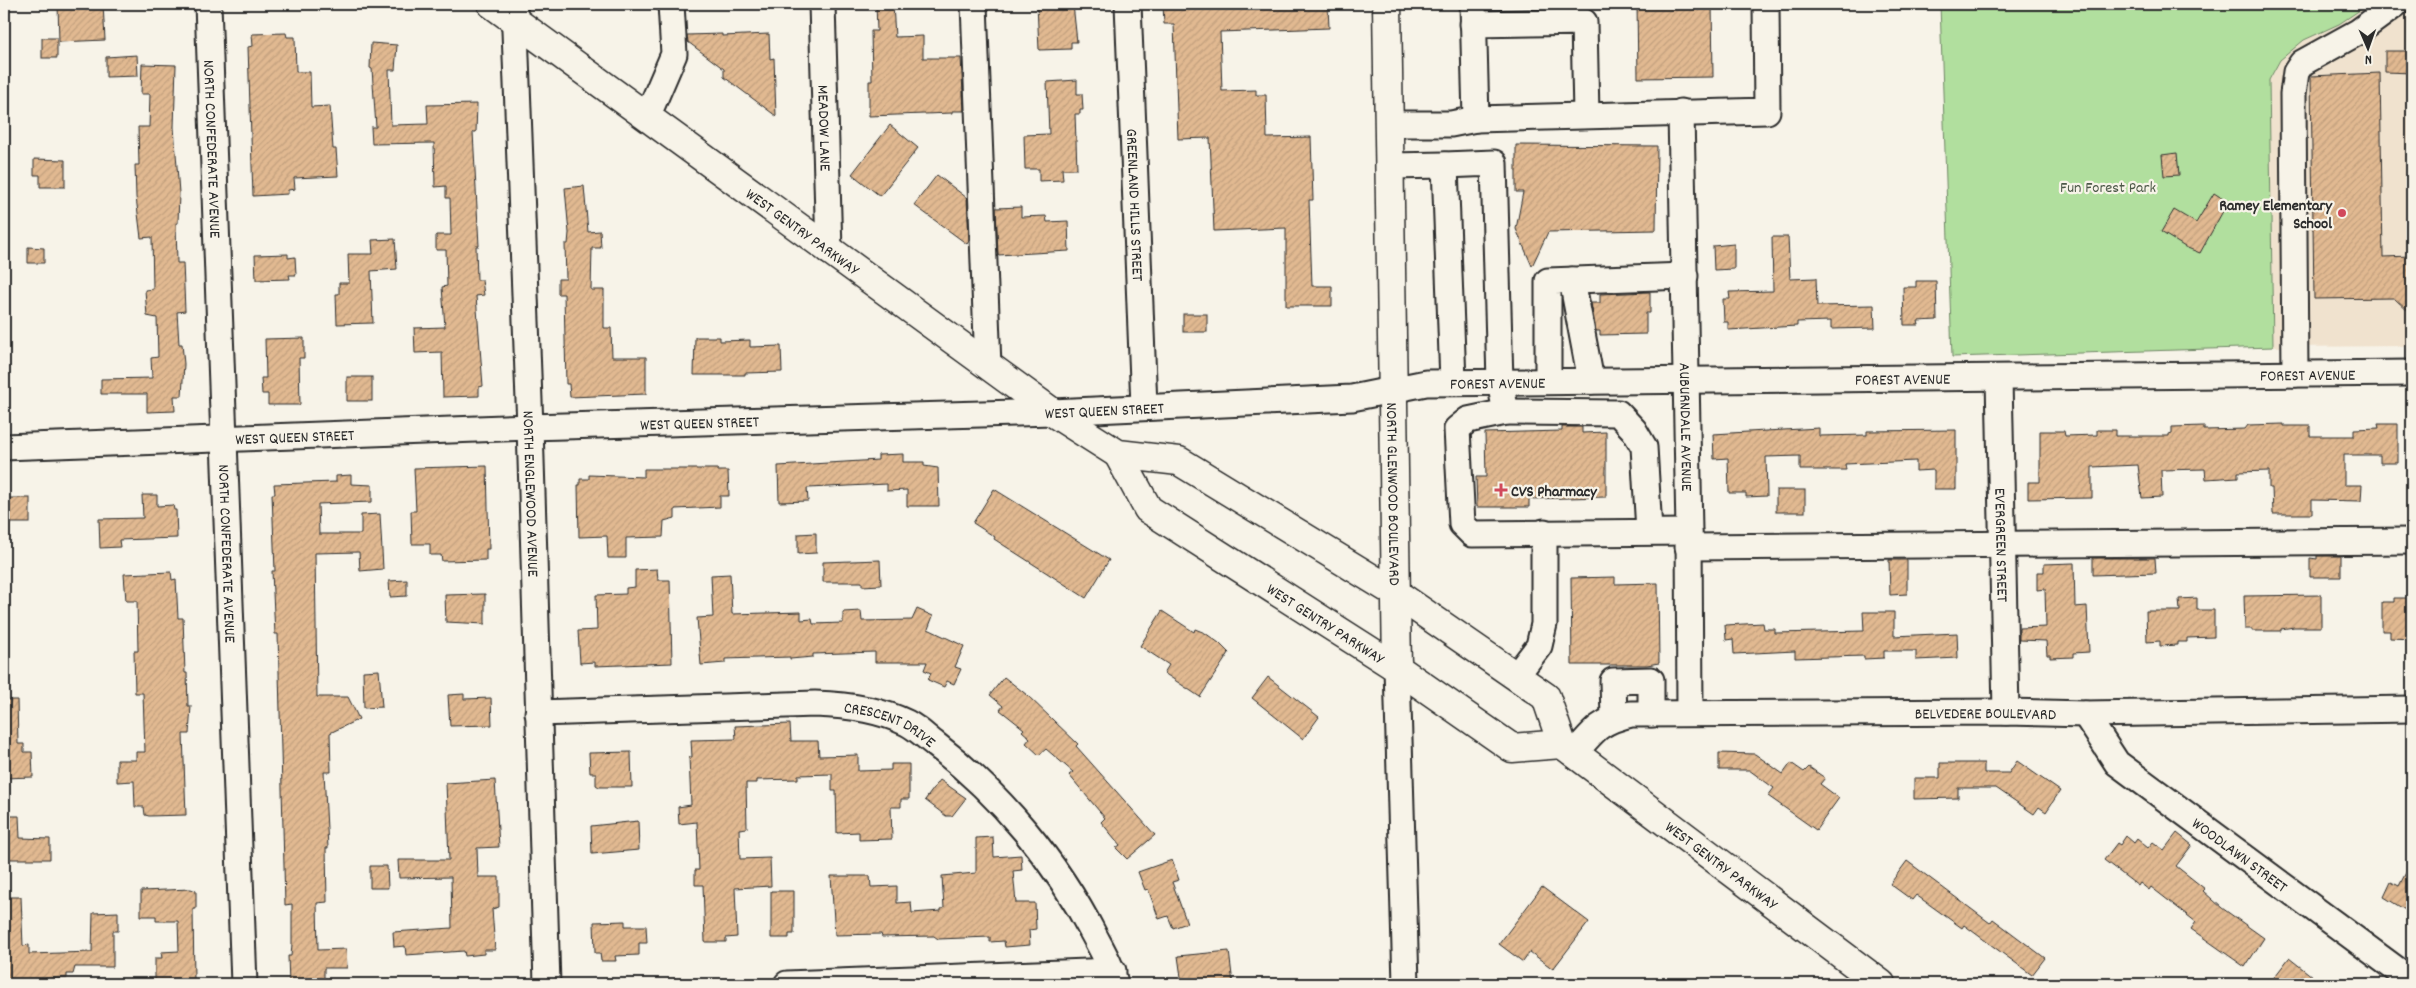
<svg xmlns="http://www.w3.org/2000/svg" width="2416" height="988" viewBox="0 0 2416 988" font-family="Dekko,sans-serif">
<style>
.built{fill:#f0e2ce}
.park{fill:#b1df9e;stroke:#6e8564}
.building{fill:url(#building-hatch);stroke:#2b2b2b}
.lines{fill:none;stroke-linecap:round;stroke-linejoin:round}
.minor-casing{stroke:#2b2b2b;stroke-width:29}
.major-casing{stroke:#2b2b2b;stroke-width:31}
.minor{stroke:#f7f3e8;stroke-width:25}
.major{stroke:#f7f3e8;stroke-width:28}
.poi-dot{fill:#d1495b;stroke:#f7f3e8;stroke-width:2}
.labels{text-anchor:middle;stroke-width:4.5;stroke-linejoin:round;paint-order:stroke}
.street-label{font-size:16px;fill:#2b2b2b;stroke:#f7f3e8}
.park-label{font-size:16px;fill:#4c5848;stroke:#f7f3e8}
.poi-label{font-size:16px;font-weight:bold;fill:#2b2b2b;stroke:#f7f3e8;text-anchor:end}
</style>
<defs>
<pattern id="building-hatch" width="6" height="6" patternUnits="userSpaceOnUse" patternTransform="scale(1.25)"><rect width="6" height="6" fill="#e1b991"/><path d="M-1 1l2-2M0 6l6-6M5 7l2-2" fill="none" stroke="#c19f7d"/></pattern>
</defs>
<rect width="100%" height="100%" fill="#f7f3e8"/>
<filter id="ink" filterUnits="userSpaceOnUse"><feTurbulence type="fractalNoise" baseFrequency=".02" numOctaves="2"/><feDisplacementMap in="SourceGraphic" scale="10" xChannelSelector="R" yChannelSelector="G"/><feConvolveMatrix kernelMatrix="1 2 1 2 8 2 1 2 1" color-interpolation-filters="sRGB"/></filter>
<g filter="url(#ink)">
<!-- built -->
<polygon class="built" points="2369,4 2412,4 2412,346 2273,347 2269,80 2280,60 2304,40 2339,24"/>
<!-- park -->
<polygon class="park" points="1940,4 2369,4 2339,24 2304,40 2280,60 2269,80 2273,347 1952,357"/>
<!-- building -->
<g class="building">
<polygon points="58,4 103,4 105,40 59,42"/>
<polygon points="876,4 893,4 895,37 923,36 923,58 961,58 964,111 952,111 952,113 869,116 869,81 872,81 871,31 877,31"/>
<polygon points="1037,4 1073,4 1077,42 1071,42 1071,49 1039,50"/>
<polygon points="1163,4 1293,4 1293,7 1328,6 1329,28 1220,32 1222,91 1256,90 1256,95 1266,95 1267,138 1311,137 1313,200 1309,200 1312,286 1332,286 1332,306 1286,306 1286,228 1214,231 1210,138 1178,139 1174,24 1164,24"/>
<polygon points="1637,4 1712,4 1713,77 1638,78"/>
<polygon points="286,33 287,37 295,37 296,72 310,72 311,107 330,106 333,149 336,149 338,176 294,178 295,189 288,190 288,194 253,196 248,47 253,46 252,34"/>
<polygon points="722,34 722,36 769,34 770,59 774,58 776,116 724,77 724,69 688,42 687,35"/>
<rect x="42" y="38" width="15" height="20"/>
<polygon points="371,43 397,45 395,70 389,70 391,125 428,124 427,105 477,104 476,132 473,132 479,246 476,246 477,280 482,280 484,295 476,296 483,386 479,387 479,396 443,397 442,352 415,353 414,328 445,327 442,287 447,286 446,250 436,250 436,235 451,235 450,198 446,198 446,186 435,187 434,143 372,144 371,127 376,127 372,69 370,68"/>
<polygon points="2385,51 2412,51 2412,73 2385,72"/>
<polygon points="137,55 138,76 106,77 106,57"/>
<polygon points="142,64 176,65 174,127 179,193 178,223 176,223 177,263 183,263 185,311 177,312 179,344 182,344 184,364 182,396 174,396 175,411 147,412 147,394 101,394 101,379 152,378 151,358 158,357 157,318 147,316 145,290 153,289 152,237 141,238 136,197 135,165 139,165 138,127 149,127 150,94 141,94"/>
<polygon points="2380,73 2383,257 2412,256 2412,315 2394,298 2314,299 2311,76"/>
<polygon points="1077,80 1077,94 1082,94 1083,110 1080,110 1080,114 1075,114 1077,169 1062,169 1063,180 1039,181 1039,169 1025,169 1024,135 1049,134 1047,82"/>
<polygon points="890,125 918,148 880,196 852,174"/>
<polygon points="1516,145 1657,146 1656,230 1548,232 1532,266 1516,229 1523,192 1516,192"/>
<polygon points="2177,153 2179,175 2164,176 2162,155"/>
<polygon points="34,159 65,160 65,187 40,187 40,175 34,175"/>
<polygon points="937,175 967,198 969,241 967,244 914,205"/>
<polygon points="584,186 588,232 600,231 601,248 592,248 591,290 604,290 604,328 611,328 612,357 646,357 646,394 570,397 569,384 566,384 564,294 558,294 558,279 566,279 565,244 568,244 569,233 565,188"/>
<polygon points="2214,193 2228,202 2200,253 2185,247 2161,232 2174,210 2196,223"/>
<polygon points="1021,207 1021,217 1046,216 1047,222 1068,221 1069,251 998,255 996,208"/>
<polygon points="1772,237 1788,237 1790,279 1816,278 1817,306 1874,305 1875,328 1831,329 1831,321 1797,322 1797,326 1728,330 1728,322 1724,322 1723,299 1730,299 1729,292 1773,291"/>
<polygon points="395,239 397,269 371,271 373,323 337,324 336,294 339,294 339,283 349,283 348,254 373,254 372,240"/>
<polygon points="1734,244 1734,269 1714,270 1713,246"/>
<polygon points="28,247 44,248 44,263 28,263"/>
<polygon points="288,254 288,258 295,257 296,275 289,275 290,279 256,280 255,255"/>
<polygon points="1916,281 1936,281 1937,320 1918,321 1919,325 1904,325 1903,287 1916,287"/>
<polygon points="1650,292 1650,313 1646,313 1646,334 1600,335 1600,331 1596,331 1591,303 1600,303 1600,294"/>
<rect x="1183" y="314" width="24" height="18"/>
<polygon points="695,337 720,337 720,341 750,340 750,347 781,346 782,372 745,373 745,375 694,375"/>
<polygon points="304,338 304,358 299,358 300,405 268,405 268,394 262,394 261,378 266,378 265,339"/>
<rect x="347" y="377" width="25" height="24"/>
<polygon points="2284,424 2284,426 2310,426 2310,436 2354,436 2354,429 2379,428 2378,424 2398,424 2398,463 2380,463 2380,455 2344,455 2344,485 2362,485 2361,501 2312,500 2312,514 2273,514 2272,488 2269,488 2269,471 2238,472 2238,477 2206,479 2205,469 2161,470 2162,497 2142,498 2138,465 2092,467 2092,498 2028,499 2028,482 2040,482 2040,431 2064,431 2065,436 2097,435 2097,430 2116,430 2116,436 2169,436 2169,434 2172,433 2172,427 2204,426 2204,430 2245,429 2248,425"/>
<polygon points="1562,427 1582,427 1582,433 1606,432 1606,497 1529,499 1529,507 1477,507 1476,477 1486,477 1485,433 1562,431"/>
<polygon points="1819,428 1819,436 1867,435 1867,431 1956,430 1956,489 1934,489 1934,470 1916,471 1916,461 1845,464 1846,470 1800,470 1800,456 1766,457 1767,496 1746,497 1746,493 1729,493 1728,458 1714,459 1713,434"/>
<polygon points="903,454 903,462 924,462 924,466 938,468 939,506 907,506 907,490 887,491 887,484 809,488 807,488 808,501 779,502 778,466 878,460 878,455"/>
<polygon points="487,466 489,549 486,549 486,560 442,561 441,555 430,555 430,544 412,544 411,511 416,511 414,468"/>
<polygon points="644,469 718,469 718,471 728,471 729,496 720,496 720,507 675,509 675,518 664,521 663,537 626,538 626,558 608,558 607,536 579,537 578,485 580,485 580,479 589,479 589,475 644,477"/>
<polygon points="351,475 351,484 372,485 372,502 318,504 319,534 361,534 361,515 380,514 383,569 360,571 359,552 315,553 317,697 348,697 359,719 330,733 331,772 324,772 328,848 326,848 327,902 317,903 318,950 346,949 347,968 324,968 324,984 289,984 288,956 291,956 292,944 292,904 285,905 278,634 275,634 273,593 272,571 275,571 272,494 275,494 274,484 336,482 336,476"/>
<polygon points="994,489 1109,560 1086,598 994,539 995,537 973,523"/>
<rect x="1776" y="490" width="29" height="22"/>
<polygon points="142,495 157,495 157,506 173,505 174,510 176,510 177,538 119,540 120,547 100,548 99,519 143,518"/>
<rect x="4" y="498" width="26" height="25"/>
<polygon points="816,533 816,553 798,554 798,534"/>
<polygon points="2317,556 2341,556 2341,577 2310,577 2310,558 2317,559"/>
<polygon points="2093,558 2155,558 2156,573 2093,575"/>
<polygon points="880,560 881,585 862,586 862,582 823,582 823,562"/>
<polygon points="1889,560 1907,560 1907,594 1890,595"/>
<polygon points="2074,563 2075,607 2087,606 2089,652 2073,653 2073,657 2050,658 2050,655 2047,655 2046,641 2019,640 2019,628 2046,627 2045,589 2037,590 2037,572 2044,572 2044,564"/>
<polygon points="657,569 658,580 670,580 672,663 595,666 595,662 580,663 578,631 597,630 596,595 626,594 626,588 635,587 635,570"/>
<polygon points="171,572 172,580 176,579 178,618 183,618 185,673 187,673 188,706 191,706 189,734 183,734 186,815 149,816 145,815 144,807 135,807 134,781 117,782 117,760 136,760 136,752 145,752 143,693 135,693 134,651 138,651 137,601 126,601 124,574"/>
<polygon points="730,574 732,614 801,612 801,620 812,619 813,624 843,623 843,612 861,611 862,621 912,620 917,609 933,616 928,629 964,646 955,667 961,669 954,684 947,681 944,687 928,680 931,673 924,670 927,662 875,662 875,652 813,654 813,657 790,659 790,657 725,659 725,663 701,665 697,618 713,617 711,575"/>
<polygon points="1615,577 1615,584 1658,583 1659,663 1647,665 1572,665 1571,578"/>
<polygon points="407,580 407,596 390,597 389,581"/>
<polygon points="485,594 485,624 446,622 445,595"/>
<polygon points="2321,595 2321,627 2294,627 2281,629 2281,631 2252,631 2252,629 2245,629 2244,596"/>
<polygon points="2197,598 2197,610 2214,610 2214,637 2187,638 2187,642 2177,642 2177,645 2160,646 2160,641 2147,642 2146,611 2180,611 2179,599"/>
<polygon points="2394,598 2412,598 2412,639 2390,638 2390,631 2382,631 2382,602 2394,602"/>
<polygon points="1162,611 1194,632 1195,629 1205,633 1219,643 1229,653 1200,697 1164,673 1169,665 1140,646"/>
<polygon points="1863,612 1894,612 1894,636 1957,633 1958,658 1916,660 1916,651 1884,651 1884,658 1864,659 1864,656 1795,658 1795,651 1734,654 1733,639 1726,640 1725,625 1763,623 1764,629 1775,629 1775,633 1864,631"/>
<polygon points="379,670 382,707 364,708 363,671"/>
<polygon points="1004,677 1027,695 1078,744 1076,746 1155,835 1127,859 1116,848 1120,845 1101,822 1105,818 1069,775 1073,772 1046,749 1039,755 1026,743 1030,738 1022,731 1024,729 1000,710 1003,706 990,695"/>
<polygon points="1268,677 1319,717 1303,739 1252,698"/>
<polygon points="464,694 464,699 491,698 492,725 450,726 448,695"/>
<polygon points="4,700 17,700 18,744 24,744 24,752 32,752 33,777 4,778"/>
<polygon points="790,724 791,741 818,741 819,756 858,755 858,771 891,770 891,764 909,764 909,799 901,799 901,807 891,807 892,839 859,840 859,832 837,833 836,791 832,791 832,774 798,775 798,779 757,780 757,783 746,783 747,828 739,829 740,859 770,858 771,886 735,888 737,937 726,938 726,942 705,942 703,885 695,885 695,870 699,870 697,822 679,824 678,807 691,805 689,757 692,757 691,740 736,739 735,726"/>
<polygon points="631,752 632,787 599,787 596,785 596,773 590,773 589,753"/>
<polygon points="1719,753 1755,754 1783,774 1791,763 1804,772 1809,767 1825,778 1820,784 1839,798 1816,830 1768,796 1774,788 1749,770 1719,770"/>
<polygon points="2017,761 2060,791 2046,812 2039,807 2034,814 1996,788 1958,788 1958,798 1914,799 1914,778 1940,778 1940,763 1984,763 1984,773 2009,773"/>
<polygon points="495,780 499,847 477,848 478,877 499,877 499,907 492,909 495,950 484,950 484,954 465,956 464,951 406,955 405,946 394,947 393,932 452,928 451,877 399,878 398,860 449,860 446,783"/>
<polygon points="940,780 966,798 952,816 946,816 925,800"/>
<polygon points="4,816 19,816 20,838 50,839 50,859 4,859"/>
<polygon points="638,821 639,850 592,854 591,826"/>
<polygon points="2177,833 2192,845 2176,866 2205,889 2203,891 2222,908 2264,938 2245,967 2191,929 2196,922 2151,887 2149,890 2140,883 2138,886 2104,860 2117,843 2120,845 2126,836 2134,843 2137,839 2148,848 2153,842 2164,850"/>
<polygon points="993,837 994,857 1021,855 1022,870 1013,871 1016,903 1035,903 1036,929 1029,930 1030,945 1005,947 1004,941 990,942 990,937 938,939 934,936 882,937 881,934 835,935 831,876 870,876 871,887 897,886 897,903 911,902 912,913 941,911 941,909 944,908 942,876 976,873 976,838"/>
<polygon points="1172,860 1179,880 1172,882 1187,923 1173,928 1168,916 1159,919 1148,889 1145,890 1138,872"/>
<polygon points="1907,861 1990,923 1993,919 2045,958 2032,975 1964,925 1962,928 1916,895 1912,900 1890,884"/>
<polygon points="2412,861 2412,914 2384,897 2391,882 2399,886"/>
<polygon points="370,866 387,866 388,888 370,888"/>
<polygon points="1542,887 1589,922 1553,969 1530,952 1523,962 1499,944"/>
<polygon points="191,889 196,891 196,909 193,909 194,980 155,981 155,958 162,958 161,952 179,951 178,921 156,921 156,916 141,916 141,891"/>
<polygon points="771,891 794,891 794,934 789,934 789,938 771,938"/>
<polygon points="4,897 21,897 23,946 29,945 29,954 92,952 93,913 118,912 118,931 113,931 113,967 75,967 73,974 67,974 67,978 28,979 28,984 4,984"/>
<polygon points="625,921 625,926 646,926 647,943 639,943 639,955 615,956 616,961 601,961 600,953 595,953 594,922"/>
<polygon points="1229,951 1233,984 1182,984 1178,956"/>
<polygon points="2289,958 2322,984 2269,984"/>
</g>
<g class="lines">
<!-- minor casing -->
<g class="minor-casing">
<g id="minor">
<path id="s1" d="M208,4L244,984"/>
<path id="s2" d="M514,4L530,427L547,984"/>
<path id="s3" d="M822,4L829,251"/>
<polyline points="974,4 988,366"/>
<path id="s4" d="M1128,4L1144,406"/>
<polyline points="1473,4 1476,119 1767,111 1766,4"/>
<polyline points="1473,24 1584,22 1586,115"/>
<path id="s5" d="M1681,112L1689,532L1690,713"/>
<polyline points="647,117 674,54 671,4"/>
<polyline points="1389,124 1451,124 1476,119"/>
<polyline points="1390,166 1445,165"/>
<polyline points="1572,280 1591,381"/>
<polyline points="2295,374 2293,94 2296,72 2302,63 2358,32 2396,4"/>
<path id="s6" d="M1999,379L2006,712"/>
<polyline points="1548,381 1548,281 1685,276"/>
<polyline points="1453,382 1445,165 1494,163 1500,382 1506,412 1468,420 1457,429 1462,524 1472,534 1689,532"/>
<polyline points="1506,412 1618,413 1634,430 1644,447 1649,531"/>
<path id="s7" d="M4,447L530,427L1052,412L1352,398L1426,383L2412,373"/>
<polyline points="1688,547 2412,541"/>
<polyline points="1397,668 1406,984"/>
<polyline points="1516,676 1539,646 1544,624 1544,532"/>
<path id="s8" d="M538,713L815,704C846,705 879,709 907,723C917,728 926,737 935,744C1001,795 1056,861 1094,935C1103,952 1112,967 1115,984"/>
<path id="s9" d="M2085,714L2117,763L2412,981"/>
<polyline points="1614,718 1613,681 1651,680 1651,714"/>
<path id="s10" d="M1574,754C1594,730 1600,721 1631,714L2006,712L2085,714L2412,709"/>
<polyline points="787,984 1113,971"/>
</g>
</g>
<!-- major casing -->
<g class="major-casing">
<g id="major">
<path id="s11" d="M492,4L1052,412L1118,454L1179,461L1394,592L1546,697L1562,744L1881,984"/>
<path id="s12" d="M1387,4L1397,668"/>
<path id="s13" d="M1118,454L1148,509L1397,668L1512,748L1562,744"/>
</g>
</g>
<!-- minor -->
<use href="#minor" class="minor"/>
<!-- major -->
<use href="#major" class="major"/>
</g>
</g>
<!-- markers -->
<g class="poi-dot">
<circle cx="2342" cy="213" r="5"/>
<path d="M1498.5 482.5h5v5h5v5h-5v5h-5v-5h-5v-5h5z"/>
</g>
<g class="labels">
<!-- street labels -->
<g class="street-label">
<text dy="6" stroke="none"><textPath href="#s3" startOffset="124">MEADOW LANE</textPath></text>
<text dy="6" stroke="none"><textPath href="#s1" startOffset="145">NORTH CONFEDERATE AVENUE</textPath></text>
<text dy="6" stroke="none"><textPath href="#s4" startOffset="201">GREENLAND HILLS STREET</textPath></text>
<text dy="6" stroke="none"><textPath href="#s11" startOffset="385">WEST GENTRY PARKWAY</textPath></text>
<text dy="6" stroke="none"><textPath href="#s7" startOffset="2306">FOREST AVENUE</textPath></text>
<text dy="6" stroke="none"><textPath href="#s7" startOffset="1901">FOREST AVENUE</textPath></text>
<text dy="6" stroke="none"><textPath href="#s7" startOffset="1496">FOREST AVENUE</textPath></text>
<text dy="6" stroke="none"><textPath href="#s7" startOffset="1101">WEST QUEEN STREET</textPath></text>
<text dy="6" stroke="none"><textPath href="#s7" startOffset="696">WEST QUEEN STREET</textPath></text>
<text dy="6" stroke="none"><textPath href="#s5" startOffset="315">AUBURNDALE AVENUE</textPath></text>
<text dy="6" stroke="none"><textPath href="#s7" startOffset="291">WEST QUEEN STREET</textPath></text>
<text dy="6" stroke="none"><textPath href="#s2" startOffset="490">NORTH ENGLEWOOD AVENUE</textPath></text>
<text dy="6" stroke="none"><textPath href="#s12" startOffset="490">NORTH GLENWOOD BOULEVARD</textPath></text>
<text dy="6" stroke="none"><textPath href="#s6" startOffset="166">EVERGREEN STREET</textPath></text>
<text dy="6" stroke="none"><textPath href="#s1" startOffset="550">NORTH CONFEDERATE AVENUE</textPath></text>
<text dy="6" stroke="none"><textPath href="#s13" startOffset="274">WEST GENTRY PARKWAY</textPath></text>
<text dy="6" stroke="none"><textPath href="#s10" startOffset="426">BELVEDERE BOULEVARD</textPath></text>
<text dy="6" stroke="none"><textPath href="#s8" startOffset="356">CRESCENT DRIVE</textPath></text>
<text dy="6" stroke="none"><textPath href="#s9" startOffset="212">WOODLAWN STREET</textPath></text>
<text dy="6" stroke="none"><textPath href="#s11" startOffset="1519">WEST GENTRY PARKWAY</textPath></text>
</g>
<!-- park labels -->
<g class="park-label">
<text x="2108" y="192">Fun Forest Park</text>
</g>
<!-- poi labels -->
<g class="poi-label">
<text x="2332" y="210">Ramey Elementary<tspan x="2332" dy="18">School</tspan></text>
<text x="1511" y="496" text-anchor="start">CVS Pharmacy</text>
</g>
</g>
<!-- margin -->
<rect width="2416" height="988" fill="none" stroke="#f7f3e8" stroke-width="20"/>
<rect x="10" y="10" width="2396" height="968" fill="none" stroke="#2b2b2b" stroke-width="2" filter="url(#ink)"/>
<!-- north arrow -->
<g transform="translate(2368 48) rotate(178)" stroke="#f7f3e8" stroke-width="4" paint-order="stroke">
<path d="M0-4L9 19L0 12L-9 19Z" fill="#2b2b2b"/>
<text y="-8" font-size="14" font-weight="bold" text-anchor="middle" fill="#2b2b2b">N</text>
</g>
</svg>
